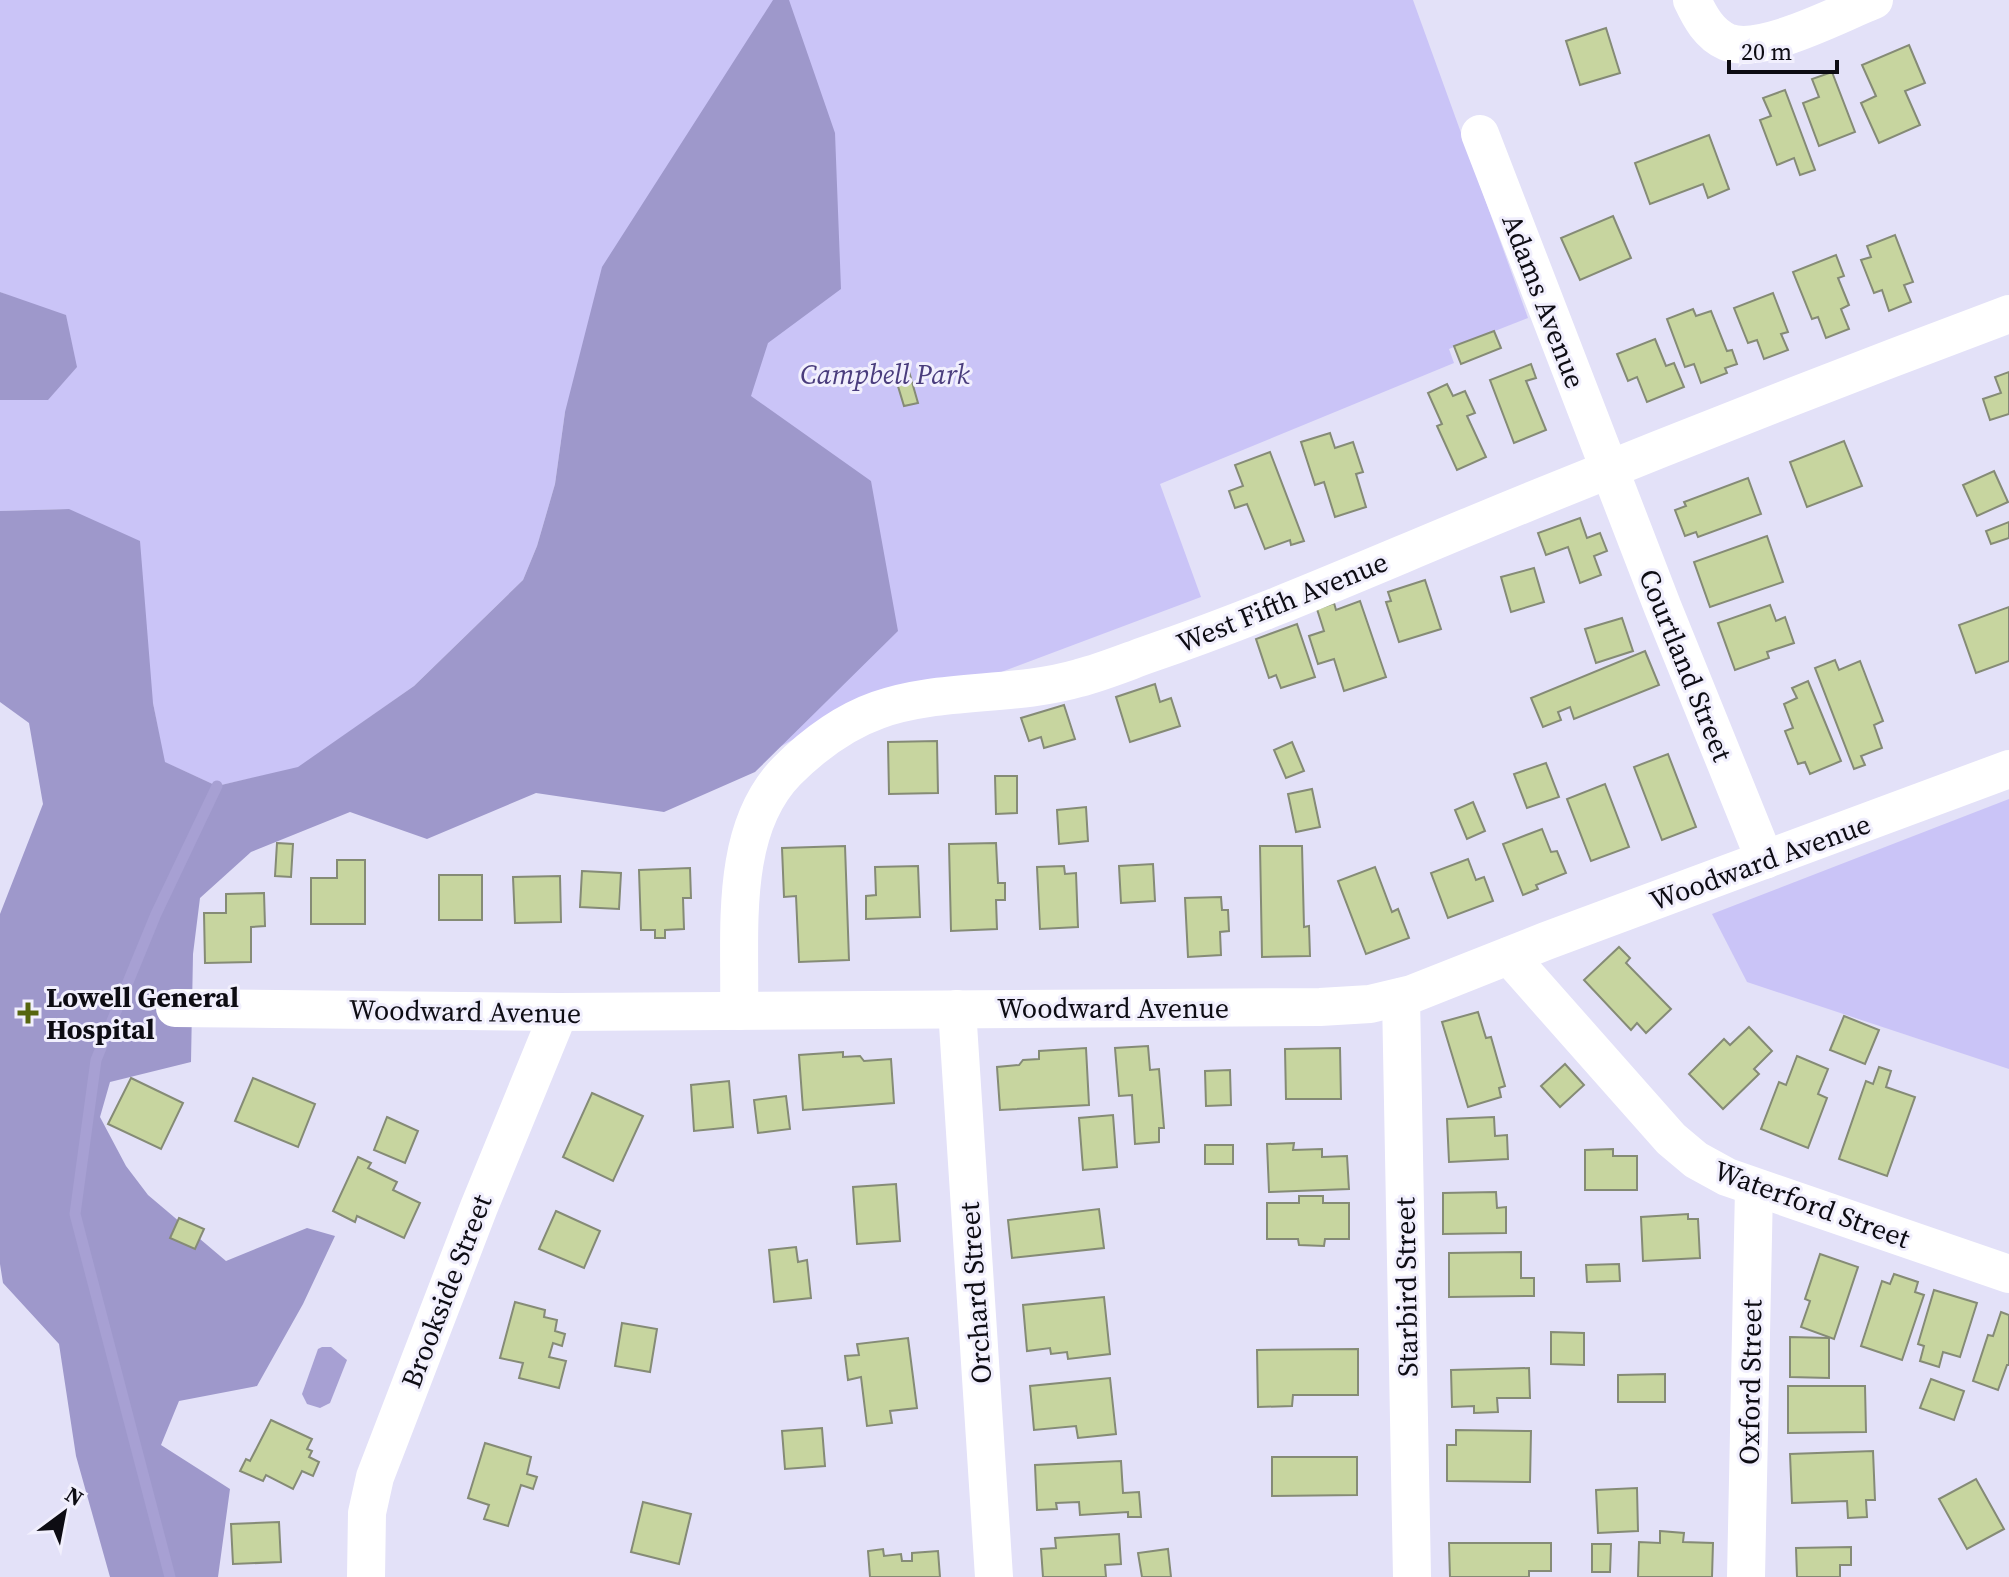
<svg xmlns="http://www.w3.org/2000/svg" width="2009" height="1577" viewBox="0 0 2009 1577" font-family="'Source Serif 4',serif">
<style>
.green{fill:#cac4f7}
.forest{fill:#9e98cb}
.water{fill:#a7a0d3}
.lines{fill:none;stroke-linecap:round;stroke-linejoin:round}
.stream{stroke:#a7a0d3;stroke-width:11}
.building{fill:#c7d59f;stroke:#858b76;stroke-width:2}
.minor{stroke:#fff;stroke-width:38}
.poi-dot{fill:#56660e;stroke:#f1effd;stroke-width:3}
.labels{text-anchor:middle;stroke-width:6;stroke-linejoin:round;paint-order:stroke}
.street-label{font-size:28px;fill:#0d0c13;stroke:#f1effd}
.park-label{font-size:28px;font-style:italic;fill:#4a3d7d;stroke:#f1effd}
.poi-label{font-size:28px;font-weight:bold;fill:#0d0c13;stroke:#f1effd;text-anchor:start}
</style>
<rect width="100%" height="100%" fill="#e3e1f8"/>
<!-- green -->
<g class="green">
<polygon points="0,0 1413,0 1528,318 1449,349 1454,363 1160,484 1201,597 964,686 865,699 748,765 425,688 531,581 565,477 565,412 555,484 537,546 523,580 414,686 298,768 217,786 164,762 153,703 69,509 0,511 0,400 48,400 27,303 0,292"/>
<polygon points="2009,799 2009,1069 1747,982 1712,914"/>
</g>
<!-- forest -->
<g class="forest">
<polygon points="773,0 789,0 835,133 841,289 768,343 751,396 871,481 898,631 755,772 664,812 536,793 427,839 350,812 251,852 200,898 193,954 191,1062 110,1082 100,1117 126,1166 148,1195 226,1261 307,1228 335,1236 303,1304 257,1386 179,1401 161,1445 230,1489 218,1577 110,1577 76,1456 59,1344 3,1283 0,1264 0,914 43,804 29,723 0,702 0,511 69,509 140,541 153,703 165,762 217,786 298,767 414,686 523,580 537,546 555,484 565,412 602,267"/>
<polygon points="0,292 66,315 77,367 48,400 0,400"/>
</g>
<!-- water -->
<polygon class="water" points="322,1347 331,1347 347,1360 330,1403 320,1408 307,1404 302,1394 318,1349"/>
<g class="lines">
<!-- stream -->
<polyline class="stream" points="170,1577 75,1214 96,1060 156,914 217,786"/>
</g>
<!-- building -->
<g class="building">
<polygon points="1606,28 1620,73 1580,85 1566,41"/>
<polygon points="1909,45 1925,83 1905,91 1920,125 1879,143 1861,103 1876,96 1862,65"/>
<polygon points="1832,72 1855,132 1819,146 1803,103 1819,97 1812,79"/>
<polygon points="1785,90 1815,170 1800,175 1794,158 1777,165 1760,120 1771,116 1763,98"/>
<polygon points="1709,135 1729,189 1708,198 1703,184 1650,204 1635,163"/>
<polygon points="1613,216 1631,258 1580,280 1561,238"/>
<polygon points="1895,235 1913,282 1904,285 1911,302 1889,311 1882,290 1874,293 1861,260 1871,257 1867,246"/>
<polygon points="1836,255 1844,276 1838,278 1849,305 1841,309 1849,329 1826,338 1818,317 1812,319 1793,272"/>
<polygon points="1773,293 1788,332 1781,334 1788,350 1764,359 1757,340 1748,343 1734,308"/>
<polygon points="1693,309 1696,316 1711,311 1727,351 1732,350 1737,364 1725,368 1727,373 1701,383 1694,364 1685,367 1667,319"/>
<polygon points="1494,331 1501,348 1461,364 1454,346"/>
<polygon points="1655,339 1666,366 1674,363 1684,387 1647,402 1637,377 1628,381 1617,354"/>
<polygon points="1531,364 1536,378 1526,381 1546,430 1514,443 1490,380"/>
<polygon points="908,368 918,403 904,406 894,373"/>
<polygon points="2009,372 2009,414 1990,420 1983,399 2001,393 1995,377"/>
<polygon points="1447,384 1453,396 1465,391 1475,413 1467,416 1486,457 1457,470 1437,426 1442,424 1428,393"/>
<polygon points="1330,433 1335,448 1353,442 1363,472 1356,474 1366,507 1335,517 1324,482 1315,485 1301,442"/>
<polygon points="1844,441 1862,486 1807,507 1790,462"/>
<polygon points="1270,452 1304,541 1291,545 1290,540 1265,549 1247,504 1235,508 1229,491 1243,486 1235,465"/>
<polygon points="1994,471 2008,502 1977,516 1963,485"/>
<polygon points="1748,478 1761,514 1698,537 1696,532 1685,536 1675,510 1686,506 1684,502"/>
<polygon points="1580,518 1587,538 1600,533 1607,551 1594,556 1601,575 1580,583 1568,547 1546,555 1538,533"/>
<polygon points="2009,522 2009,538 1991,544 1986,531"/>
<polygon points="1767,536 1783,582 1710,607 1694,562"/>
<polygon points="1534,568 1544,602 1511,612 1501,577"/>
<polygon points="1425,580 1441,629 1399,642 1386,602 1391,601 1388,592"/>
<polygon points="1360,601 1386,677 1344,691 1334,659 1318,664 1309,636 1324,631 1317,609 1334,603 1336,610"/>
<polygon points="1770,605 1776,621 1785,617 1794,643 1767,652 1769,658 1735,670 1718,623"/>
<polygon points="2009,607 2009,661 1976,673 1959,625"/>
<polygon points="1622,618 1633,651 1596,663 1585,629"/>
<polygon points="1297,624 1315,677 1281,688 1276,675 1269,678 1256,639"/>
<polygon points="1645,651 1659,685 1574,719 1570,707 1558,712 1561,720 1543,727 1531,698"/>
<polygon points="1835,660 1839,670 1860,661 1883,721 1874,725 1882,748 1861,756 1865,765 1854,769 1815,668"/>
<polygon points="1808,681 1841,761 1810,774 1805,762 1798,764 1785,731 1793,728 1784,704 1797,698 1792,688"/>
<polygon points="1155,684 1160,702 1171,698 1180,726 1130,742 1116,697"/>
<polygon points="1064,705 1075,739 1044,748 1041,737 1029,741 1021,718"/>
<polygon points="937,741 938,793 889,794 888,742"/>
<polygon points="1292,742 1304,771 1286,778 1274,750"/>
<polygon points="1668,754 1696,827 1662,840 1634,767"/>
<polygon points="1546,763 1559,797 1527,808 1514,774"/>
<polygon points="995,776 1017,776 1017,813 996,814"/>
<polygon points="1605,784 1629,847 1591,861 1567,799"/>
<polygon points="1312,789 1320,827 1296,832 1288,794"/>
<polygon points="1473,802 1485,831 1467,839 1455,810"/>
<polygon points="1086,807 1088,841 1059,844 1057,810"/>
<polygon points="1542,829 1551,852 1557,851 1566,873 1536,885 1538,889 1523,895 1503,844"/>
<polygon points="277,843 293,844 291,877 275,876"/>
<polygon points="996,843 998,883 1005,883 1005,900 996,900 997,929 951,931 949,844"/>
<polygon points="845,846 849,960 799,962 796,896 784,897 782,848"/>
<polygon points="1260,846 1302,846 1304,927 1309,926 1310,956 1262,957"/>
<polygon points="1468,859 1476,880 1484,877 1493,901 1448,918 1431,873"/>
<polygon points="337,860 365,860 365,924 311,924 311,878 337,878"/>
<polygon points="1153,864 1155,901 1121,903 1119,866"/>
<polygon points="918,866 920,917 866,919 866,896 876,895 875,867"/>
<polygon points="1064,866 1065,874 1076,873 1078,927 1040,929 1037,867"/>
<polygon points="1375,867 1392,912 1398,909 1409,938 1366,954 1338,881"/>
<polygon points="690,868 691,898 683,898 684,929 665,930 665,938 655,938 655,930 641,930 639,870"/>
<polygon points="582,871 621,873 619,909 580,907"/>
<rect x="439" y="875" width="43" height="45"/>
<polygon points="560,876 561,922 515,923 513,877"/>
<polygon points="264,893 265,926 251,927 251,962 205,963 204,913 226,913 226,894"/>
<polygon points="1221,897 1222,910 1228,910 1229,931 1220,932 1221,955 1188,957 1185,898"/>
<polygon points="1619,947 1630,958 1626,963 1671,1009 1646,1033 1637,1023 1631,1030 1584,980"/>
<polygon points="1478,1012 1486,1038 1491,1037 1505,1086 1499,1088 1501,1097 1468,1107 1442,1022"/>
<polygon points="1844,1016 1879,1030 1865,1064 1830,1050"/>
<polygon points="1749,1027 1772,1051 1754,1069 1759,1074 1723,1109 1689,1074 1724,1039 1730,1045"/>
<polygon points="1148,1046 1150,1070 1159,1069 1164,1128 1159,1128 1159,1142 1135,1144 1132,1095 1119,1096 1115,1048"/>
<polygon points="1086,1048 1089,1105 1000,1110 997,1067 1019,1065 1023,1060 1039,1059 1039,1051"/>
<polygon points="1340,1048 1341,1099 1286,1099 1285,1049"/>
<polygon points="843,1052 843,1057 860,1056 864,1061 891,1059 894,1103 803,1110 799,1055"/>
<polygon points="1797,1056 1828,1069 1818,1094 1827,1098 1808,1148 1761,1129 1779,1082 1786,1085"/>
<polygon points="1565,1064 1584,1085 1560,1107 1541,1086"/>
<polygon points="1879,1067 1891,1071 1886,1087 1915,1097 1887,1176 1839,1159 1866,1081 1873,1084"/>
<polygon points="1230,1070 1231,1105 1206,1106 1205,1071"/>
<polygon points="131,1078 183,1103 161,1149 108,1124"/>
<polygon points="253,1078 315,1104 298,1147 235,1121"/>
<polygon points="729,1081 733,1127 694,1131 691,1085"/>
<polygon points="592,1093 643,1116 613,1181 563,1157"/>
<polygon points="786,1096 790,1129 758,1133 754,1100"/>
<polygon points="1113,1115 1117,1167 1083,1170 1079,1118"/>
<polygon points="387,1117 418,1131 405,1163 374,1150"/>
<polygon points="1494,1117 1495,1136 1507,1135 1508,1159 1449,1162 1447,1119"/>
<polygon points="1294,1143 1293,1150 1322,1149 1322,1157 1347,1156 1349,1189 1269,1192 1267,1144"/>
<rect x="1205" y="1145" width="28" height="19"/>
<polygon points="1613,1149 1613,1156 1637,1156 1637,1190 1585,1190 1585,1150"/>
<polygon points="358,1157 371,1163 368,1168 397,1182 393,1190 420,1203 404,1238 357,1216 355,1222 333,1211"/>
<polygon points="896,1184 900,1241 857,1244 853,1187"/>
<polygon points="1496,1192 1497,1208 1506,1207 1506,1233 1443,1234 1443,1193"/>
<polygon points="1299,1196 1323,1196 1323,1203 1349,1203 1349,1239 1325,1239 1324,1246 1299,1245 1298,1239 1267,1239 1267,1203 1299,1203"/>
<polygon points="1099,1209 1104,1248 1012,1258 1008,1220"/>
<polygon points="556,1211 600,1231 584,1268 539,1249"/>
<polygon points="1688,1214 1688,1219 1698,1219 1700,1258 1643,1261 1641,1217"/>
<polygon points="179,1218 204,1229 195,1249 170,1238"/>
<polygon points="796,1247 798,1262 807,1260 811,1298 774,1302 769,1250"/>
<polygon points="1521,1252 1521,1278 1534,1278 1534,1296 1449,1297 1449,1253"/>
<polygon points="1820,1254 1858,1267 1834,1339 1801,1327 1810,1301 1805,1299"/>
<polygon points="1619,1264 1620,1281 1587,1282 1586,1265"/>
<polygon points="1894,1274 1918,1282 1915,1292 1924,1295 1902,1360 1861,1346 1882,1281 1890,1284"/>
<polygon points="1934,1290 1977,1303 1960,1357 1943,1352 1939,1367 1920,1361 1924,1346 1918,1344"/>
<polygon points="1104,1297 1110,1354 1068,1359 1067,1352 1051,1354 1050,1348 1027,1351 1023,1305"/>
<polygon points="515,1302 545,1310 544,1317 557,1320 555,1331 565,1334 562,1346 553,1343 549,1357 566,1361 559,1388 519,1378 523,1363 500,1358"/>
<polygon points="2001,1312 2009,1315 2009,1365 2007,1365 1998,1390 1973,1381 1988,1335 1993,1336"/>
<polygon points="622,1323 657,1329 650,1372 615,1366"/>
<polygon points="1551,1332 1584,1333 1584,1365 1551,1364"/>
<polygon points="1790,1337 1829,1338 1829,1378 1790,1377"/>
<polygon points="908,1338 917,1408 890,1411 892,1423 867,1426 861,1377 848,1380 845,1356 859,1355 857,1344"/>
<polygon points="1358,1349 1358,1395 1293,1395 1292,1406 1258,1407 1257,1350"/>
<polygon points="1529,1368 1530,1398 1497,1398 1498,1412 1474,1413 1474,1406 1452,1407 1451,1370"/>
<polygon points="1665,1374 1665,1402 1618,1402 1618,1375"/>
<polygon points="1110,1378 1116,1434 1078,1438 1076,1426 1034,1430 1030,1386"/>
<polygon points="1931,1379 1964,1391 1954,1420 1920,1408"/>
<polygon points="1788,1386 1865,1386 1866,1432 1788,1433"/>
<polygon points="271,1420 312,1439 307,1449 312,1451 309,1457 319,1462 313,1476 302,1471 293,1489 266,1475 263,1481 240,1471 246,1459 250,1461"/>
<polygon points="822,1428 825,1466 785,1469 782,1431"/>
<polygon points="1456,1430 1531,1431 1530,1482 1447,1481 1447,1445 1456,1445"/>
<polygon points="485,1443 531,1457 527,1474 537,1477 533,1489 521,1485 508,1526 484,1519 489,1505 468,1498"/>
<polygon points="1873,1451 1875,1500 1866,1500 1867,1517 1848,1518 1847,1501 1792,1503 1790,1454"/>
<polygon points="1272,1457 1357,1457 1357,1495 1272,1496"/>
<polygon points="1121,1461 1123,1493 1139,1492 1141,1517 1128,1517 1128,1512 1080,1515 1079,1502 1056,1503 1057,1509 1037,1510 1035,1465"/>
<polygon points="1976,1479 2004,1529 1967,1549 1939,1499"/>
<polygon points="1637,1488 1638,1531 1598,1533 1596,1490"/>
<polygon points="643,1502 691,1514 679,1564 631,1552"/>
<polygon points="279,1522 281,1562 233,1564 231,1524"/>
<polygon points="1660,1531 1684,1533 1683,1542 1713,1543 1712,1577 1638,1577 1639,1542 1660,1543"/>
<polygon points="1119,1534 1121,1564 1105,1565 1106,1577 1043,1577 1041,1549 1056,1548 1055,1538"/>
<polygon points="1449,1543 1551,1543 1551,1571 1529,1571 1529,1577 1450,1577"/>
<polygon points="1592,1544 1611,1544 1610,1572 1592,1572"/>
<polygon points="1851,1547 1851,1565 1840,1565 1840,1577 1797,1577 1796,1548"/>
<polygon points="883,1549 884,1556 901,1554 902,1561 912,1561 912,1553 938,1551 940,1577 870,1577 868,1551"/>
<polygon points="1168,1549 1171,1577 1142,1577 1138,1553"/>
</g>
<g class="lines">
<!-- minor -->
<g class="minor">
<path d="M1692,0C1700,17 1709,34 1727,42C1761,56 1840,13 1874,0"/>
<polyline points="1480,134 1663,608 1765,860"/>
<polyline points="1509,956 1671,1139 1696,1160 1727,1177 2009,1274"/>
<polyline points="1401,997 1412,1577"/>
<polyline points="175,1008 559,1012 1320,1007 1370,1004 1412,994 1546,941 2009,769"/>
<polyline points="957,1009 994,1577"/>
<path d="M739,1011C741,934 728,831 787,771C812,746 844,722 878,710C939,688 1014,697 1079,678C1102,672 1124,663 1146,655C1258,617 1366,569 1475,524C1652,451 1830,381 2009,314"/>
<polyline points="366,1577 367,1513 375,1477 479,1207 559,1012"/>
<polyline points="1746,1577 1754,1188"/>
</g>
</g>
<!-- markers -->
<path class="poi-dot" d="M24 1001h8v8h8v8h-8v8h-8v-8h-8v-8h8z"/>
<g class="labels">
<!-- street labels -->
<g class="street-label">
<text transform="translate(1544 301) rotate(69)" y="10">Adams Avenue</text>
<text transform="translate(1282 602) rotate(-22)" y="10">West Fifth Avenue</text>
<text transform="translate(1686 665) rotate(68)" y="10">Courtland Street</text>
<text transform="translate(1760 862) rotate(-20)" y="10">Woodward Avenue</text>
<text x="1113" y="1018">Woodward Avenue</text>
<text transform="translate(465 1011) rotate(1)" y="10">Woodward Avenue</text>
<text transform="translate(1812 1204) rotate(20)" y="10">Waterford Street</text>
<text transform="translate(1406 1287) rotate(-91)" y="10">Starbird Street</text>
<text transform="translate(446 1291) rotate(-69)" y="10">Brookside Street</text>
<text transform="translate(975 1293) rotate(-94)" y="10">Orchard Street</text>
<text transform="translate(1750 1382) rotate(-89)" y="10">Oxford Street</text>
</g>
<!-- park labels -->
<g class="park-label">
<text x="885" y="384">Campbell Park</text>
</g>
<!-- poi labels -->
<g class="poi-label">
<text x="46" y="1007">Lowell General<tspan x="46" dy="32">Hospital</tspan></text>
</g>
</g>
<!-- north arrow -->
<g transform="translate(64 1513) rotate(32)" stroke="#f1effd" stroke-width="6" paint-order="stroke">
<path d="M0-6L14 30L0 20L-14 30Z" fill="#0d0c13"/>
<text y="-12" font-size="22" font-weight="bold" text-anchor="middle" fill="#0d0c13">N</text>
</g>
<!-- scale -->
<path d="M1729 60v12h108v-12" fill="none" stroke="#0d0c13" stroke-width="4"/>
<text x="1741" y="60" font-size="24" fill="#0d0c13" stroke="#f1effd" stroke-width="6" paint-order="stroke">20 m</text>
</svg>
